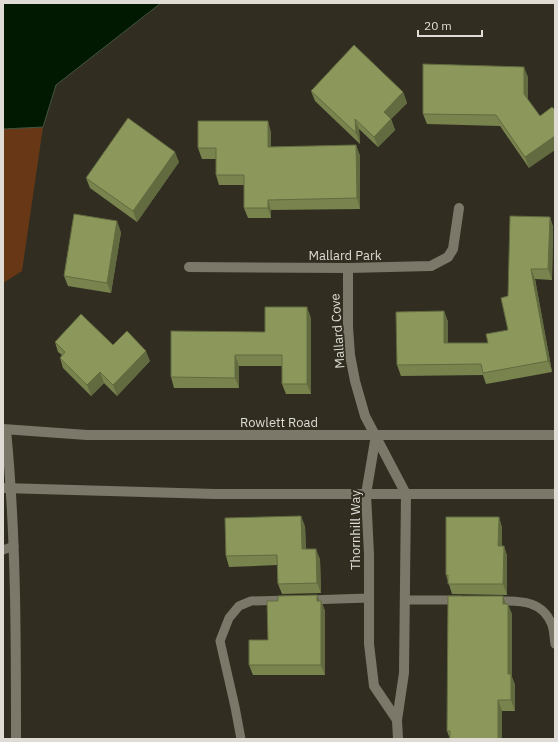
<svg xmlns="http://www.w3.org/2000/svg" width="558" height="742" viewBox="0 0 558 742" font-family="'IBM Plex Sans',sans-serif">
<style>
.green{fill:#683816}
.water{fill:#011900;stroke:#435440}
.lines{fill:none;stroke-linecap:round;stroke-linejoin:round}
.service{stroke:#7c7869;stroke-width:9}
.minor{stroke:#7c7869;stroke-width:10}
.secondary{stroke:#7c7869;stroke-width:10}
.wall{fill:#78834e}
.shaded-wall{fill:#626a40}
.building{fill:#8c985b;stroke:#626a40}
.labels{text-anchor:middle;stroke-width:4;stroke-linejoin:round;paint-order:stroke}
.street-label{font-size:13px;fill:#dedcd4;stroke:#312e21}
</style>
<rect width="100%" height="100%" fill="#312e21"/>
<!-- green -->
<polygon class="green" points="43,127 22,271 3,283 3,129"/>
<!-- water -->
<polygon class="water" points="3,3 161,3 56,85 43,127 3,129"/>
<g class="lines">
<!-- service -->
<g class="service">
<polyline points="3,550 14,546"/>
<polyline points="308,600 369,598"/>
<polyline points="405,600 460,600"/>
<path d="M493,601C516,601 542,598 552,625C554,631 554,638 555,644"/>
<polyline points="241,739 235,707 220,641 229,618 239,606 251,601 289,600"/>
</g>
<!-- minor -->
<g class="minor">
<polyline points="189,267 348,268 431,266 448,257 453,249 459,208"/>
<polyline points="348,268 348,327 350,355 355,381 365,416 406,494 404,673 397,720 398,739"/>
<path d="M6,430C16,533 16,636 16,739"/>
<polyline points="376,435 366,494 369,554 369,644 374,686 397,720"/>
</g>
<!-- secondary -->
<g class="secondary">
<polyline points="3,429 87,435 555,435"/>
<polyline points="3,488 215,494 555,494"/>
</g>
</g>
<!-- wall -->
<g class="wall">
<polygon points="528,77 528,100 529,168 500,126 427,124 423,114"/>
<polygon points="311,91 403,92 407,103 391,119 395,130 378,147 359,129 360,144 315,101"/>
<polygon points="271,132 271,147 356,145 360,156 360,209 271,210 271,218 248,218 244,208 244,185 219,185 216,175 216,159 202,159 198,148"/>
<polygon points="179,162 137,222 90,188 86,178"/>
<polygon points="550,217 553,227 552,280 535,279 552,372 486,384 483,375 401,376 397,365 444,311 448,322 448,343 488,343 508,330 508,296"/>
<polygon points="121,232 111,293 68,286 64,276"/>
<polygon points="311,318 311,394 286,394 282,384 282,366 239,366 239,388 174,388 171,377 265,332"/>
<polygon points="55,342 113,345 150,361 117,396 104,383 91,396 63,368 60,358 62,355 58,352"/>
<polygon points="499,517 502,528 502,546 504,546 507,556 507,595 452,594 446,575"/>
<polygon points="305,526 306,549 320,559 321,593 282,594 278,584 277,565 229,567 226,556"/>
<polygon points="317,595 319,601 321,601 325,611 325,675 253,675 249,665 268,640 278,601"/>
<polygon points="503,596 506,604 512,614 512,677 515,685 515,711 502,711 502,739 450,739 447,731"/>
</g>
<!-- shaded-wall -->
<g class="shaded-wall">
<polygon points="524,67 528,77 528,105 524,94"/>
<polygon points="403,92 407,103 391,119 395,130 378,147 374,137 384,112"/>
<polygon points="355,119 359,129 360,144 356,133"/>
<polygon points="268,121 271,132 271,157 268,147"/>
<polygon points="555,136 555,150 529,168 525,157"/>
<polygon points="356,145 360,156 360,209 357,198"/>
<polygon points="175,152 179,162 137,222 133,211"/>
<polygon points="268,200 271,210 271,218 268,208"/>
<polygon points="550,217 553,227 552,280 548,269"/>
<polygon points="117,221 121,232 111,293 107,283"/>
<polygon points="531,269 535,279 552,372 548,361"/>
<polygon points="307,307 311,318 311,394 307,384"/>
<polygon points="444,311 448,322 448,354 444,343"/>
<polygon points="146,351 150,361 117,396 113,385"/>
<polygon points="235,355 239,366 239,388 235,378"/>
<polygon points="100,372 104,383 91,396 87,385"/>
<polygon points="301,516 305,526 306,559 302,549"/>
<polygon points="499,517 502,528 502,556 498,546"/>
<polygon points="504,546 507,556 507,595 503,584"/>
<polygon points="316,549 320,559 321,593 317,583"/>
<polygon points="317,595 321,605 321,601 325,611 325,675 321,665"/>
<polygon points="503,596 507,607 503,604"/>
<polygon points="508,604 512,614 512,677 515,685 515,711 511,700 508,674"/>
<polygon points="498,700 502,711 502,739 498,739"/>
</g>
<!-- building -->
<g class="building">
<polygon points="354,45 403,92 384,112 391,119 374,137 355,119 356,133 311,91"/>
<polygon points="423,64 524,67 524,94 540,116 552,107 555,110 555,136 525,157 496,115 423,114"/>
<polygon points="128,118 175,152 133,211 86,178"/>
<polygon points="198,121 268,121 268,147 356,145 357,198 268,200 268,208 244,208 244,175 216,175 216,148 198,148"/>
<polygon points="74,214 117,221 107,283 64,276"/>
<polygon points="510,216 550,217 548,269 531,269 548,361 483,373 481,364 397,365 396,312 444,311 444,343 488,343 486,334 508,330 501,298 508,296"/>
<polygon points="265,307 307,307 307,384 282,384 282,355 235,355 235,378 171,377 171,331 265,332"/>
<polygon points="81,314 113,345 127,331 146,351 113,385 100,372 87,385 60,358 65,352 55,342"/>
<polygon points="301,516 302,549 316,549 317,583 278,584 277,555 226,556 225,518"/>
<polygon points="446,517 499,517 498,546 504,546 503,584 448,584 448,575 446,575"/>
<polygon points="317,595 317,601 321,601 321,665 249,665 249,640 268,640 267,601 278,601 278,596"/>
<polygon points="448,596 503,596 503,604 508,604 508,674 511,674 511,700 498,700 498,739 450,739 450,731 447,731"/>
</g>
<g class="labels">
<!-- street labels -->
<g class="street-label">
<text x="345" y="260">Mallard Park</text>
<text transform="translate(337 331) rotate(-94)" y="5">Mallard Cove</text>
<text x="279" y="427">Rowlett Road</text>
<text transform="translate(355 530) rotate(-90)" y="5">Thornhill Way</text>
</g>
</g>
<!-- border -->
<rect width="558" height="742" fill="none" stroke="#dedcd4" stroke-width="8"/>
<!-- scale -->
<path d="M418 30v6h64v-6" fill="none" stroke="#dedcd4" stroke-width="2"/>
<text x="424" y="30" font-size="12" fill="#dedcd4" stroke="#312e21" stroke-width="3" paint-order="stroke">20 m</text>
</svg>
